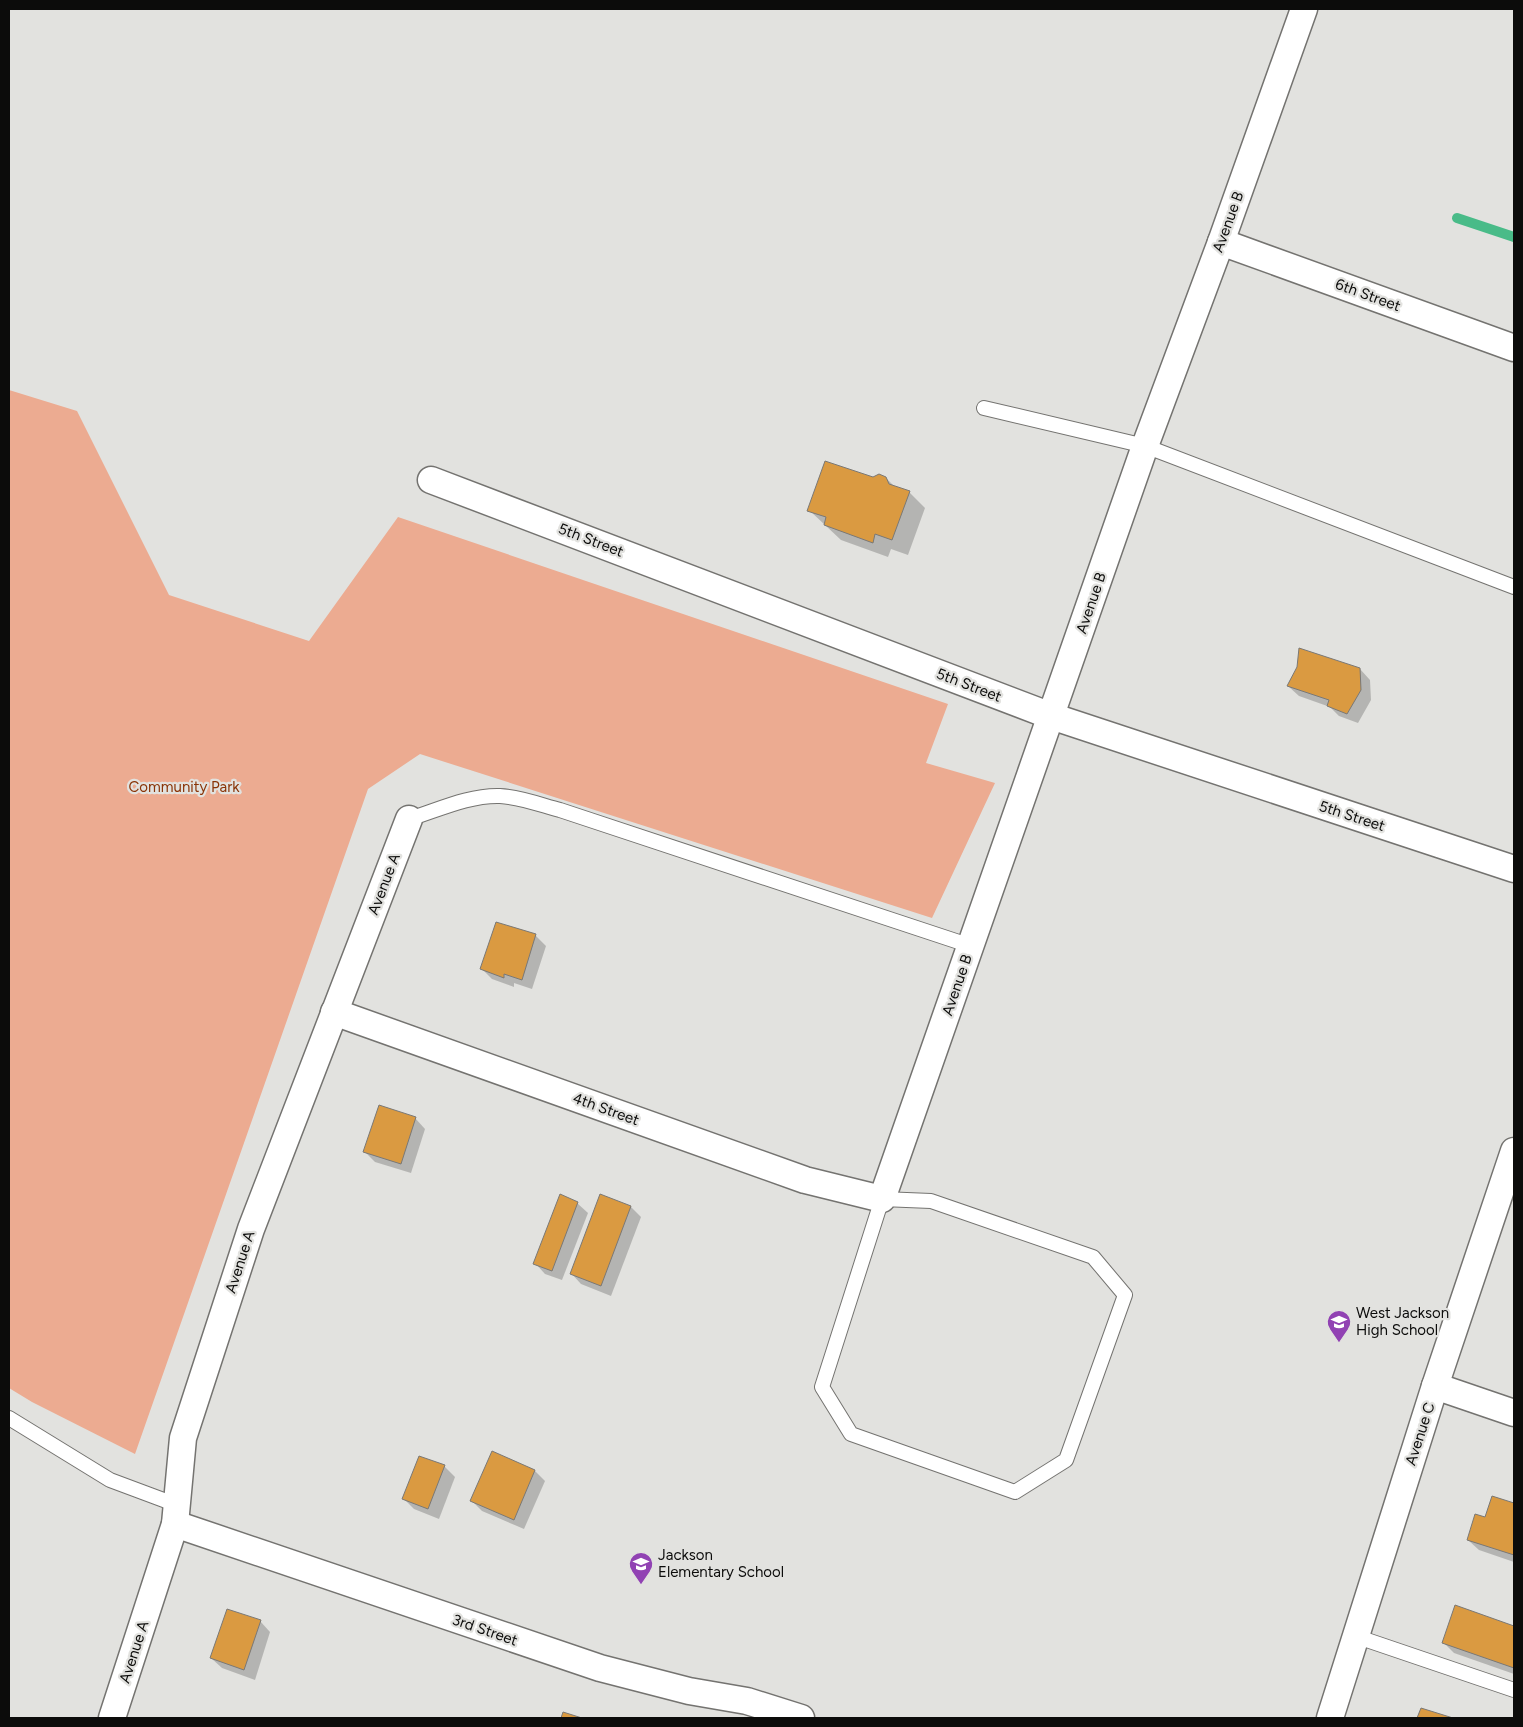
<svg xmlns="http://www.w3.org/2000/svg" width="1523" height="1727" viewBox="0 0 1523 1727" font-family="Figtree,sans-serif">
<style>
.green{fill:#ecab91}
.shadow{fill:#0003}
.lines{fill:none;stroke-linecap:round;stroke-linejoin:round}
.stream{stroke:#49bb88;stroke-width:10}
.building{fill:#da9a41;stroke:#7a7875}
.lane-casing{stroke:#747370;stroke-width:16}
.street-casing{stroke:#747370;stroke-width:29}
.lane{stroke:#fff;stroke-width:14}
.street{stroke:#fff;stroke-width:26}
.labels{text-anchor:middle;stroke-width:4.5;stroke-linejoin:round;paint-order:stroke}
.street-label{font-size:15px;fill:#0c0c0b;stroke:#e2e2df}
.park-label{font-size:15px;fill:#893407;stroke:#e2e2df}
.poi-label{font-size:15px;fill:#0c0c0b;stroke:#e2e2df;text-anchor:start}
</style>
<rect width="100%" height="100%" fill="#e2e2df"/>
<!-- green -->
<polygon class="green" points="9,390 77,411 169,595 309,641 398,517 948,704 926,763 995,783 932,918 420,754 368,789 135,1454 32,1402 9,1388"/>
<!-- shadow -->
<g class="shadow">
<polygon points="873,478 886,478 895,487 909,492 925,508 908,555 891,549 888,557 841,540 809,510"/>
<polygon points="1360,669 1370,680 1371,700 1358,723 1339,716 1330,707 1299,696 1288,686"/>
<polygon points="497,923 536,936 546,946 532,989 514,983 514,987 492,979 482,969"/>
<polygon points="415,1118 425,1129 411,1173 375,1162 364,1151"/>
<polygon points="601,1196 631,1207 641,1217 611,1296 581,1284 571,1273"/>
<polygon points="577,1203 588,1213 562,1280 545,1274 535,1263"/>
<polygon points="493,1453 535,1471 545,1481 524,1529 482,1511 472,1501"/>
<polygon points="444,1466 455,1477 439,1519 414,1509 404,1499"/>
<polygon points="1492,1498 1514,1504 1514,1562 1479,1550 1468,1540 1486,1519"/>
<polygon points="1456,1607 1514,1627 1514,1674 1454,1653 1444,1643"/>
<polygon points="260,1621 270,1632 255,1680 222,1668 211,1658"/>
</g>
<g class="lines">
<!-- stream -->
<polyline class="stream" points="1457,218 1514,237"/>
</g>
<!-- building -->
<g class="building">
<polygon points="825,461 873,477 879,474 886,477 889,484 910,491 892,540 875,534 873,543 824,525 826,517 807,511"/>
<polygon points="1299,648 1360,668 1361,690 1347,714 1327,706 1329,700 1287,686 1297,667"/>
<polygon points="496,922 536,934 522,980 504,974 504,978 480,969"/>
<polygon points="379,1105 416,1117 401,1164 363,1152"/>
<polygon points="560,1194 578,1202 552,1271 533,1264"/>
<polygon points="600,1194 631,1206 601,1286 570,1274"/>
<polygon points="492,1451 535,1470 514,1520 470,1501"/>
<polygon points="419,1456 445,1465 428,1509 402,1499"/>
<polygon points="1492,1496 1514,1503 1514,1555 1467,1540 1475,1514 1485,1517"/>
<polygon points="1455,1605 1514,1626 1514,1668 1442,1643"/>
<polygon points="227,1609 261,1620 244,1670 210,1658"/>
<polygon points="1421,1708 1453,1718 1417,1718"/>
<polygon points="563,1712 582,1718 561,1718"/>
</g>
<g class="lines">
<!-- lane casing -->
<g class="lane-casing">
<g id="lane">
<polyline points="984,408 1145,446 1514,587"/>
<path d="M409,819C438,810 469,795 500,796C520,797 541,805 560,810L971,946"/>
<polygon points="882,1199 931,1201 1093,1257 1125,1295 1066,1460 1015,1492 851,1434 822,1387"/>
<polyline points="9,1418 110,1480 177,1505"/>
<polyline points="1355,1636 1514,1690"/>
</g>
</g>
<!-- street casing -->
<g class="street-casing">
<g id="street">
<polyline points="1221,242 1514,348"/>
<polyline points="431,480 1051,716 1514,869"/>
<polyline points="334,1012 805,1180 882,1199 1145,446 1221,242 1304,9"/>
<polyline points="1435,1386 1514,1413"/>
<polyline points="175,1524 600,1668 689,1691 747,1701 801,1718"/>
<polyline points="112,1718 175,1524 183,1438 251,1229 409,819"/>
<polyline points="1330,1718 1435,1386 1514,1151"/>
</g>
</g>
<!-- lane -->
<use href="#lane" class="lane"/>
<!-- street -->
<use href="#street" class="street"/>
</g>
<!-- icons -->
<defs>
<g id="school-pin" transform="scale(1.25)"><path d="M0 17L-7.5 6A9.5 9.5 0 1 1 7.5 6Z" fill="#9142b3" stroke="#e2e2df"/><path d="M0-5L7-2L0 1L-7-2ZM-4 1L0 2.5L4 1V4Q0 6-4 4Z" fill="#fff"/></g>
</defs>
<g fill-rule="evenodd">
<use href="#school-pin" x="1339" y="1322"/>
<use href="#school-pin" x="641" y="1564"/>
</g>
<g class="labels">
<!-- street labels -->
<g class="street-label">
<text transform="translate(1228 222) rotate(-70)" y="5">Avenue B</text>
<text transform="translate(1368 295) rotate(20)" y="5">6th Street</text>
<text transform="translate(591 540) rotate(21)" y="5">5th Street</text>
<text transform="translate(1091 603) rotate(-71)" y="5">Avenue B</text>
<text transform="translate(969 685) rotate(21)" y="5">5th Street</text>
<text transform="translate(1352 816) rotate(18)" y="5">5th Street</text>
<text transform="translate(384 884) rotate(-69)" y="5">Avenue A</text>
<text transform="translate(957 985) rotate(-71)" y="5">Avenue B</text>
<text transform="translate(606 1109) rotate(20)" y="5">4th Street</text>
<text transform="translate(240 1262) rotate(-72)" y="5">Avenue A</text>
<text transform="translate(1420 1434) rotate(-72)" y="5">Avenue C</text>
<text transform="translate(485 1630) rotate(19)" y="5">3rd Street</text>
<text transform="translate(134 1652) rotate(-72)" y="5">Avenue A</text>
</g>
<!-- park labels -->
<g class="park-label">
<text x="184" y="792">Community Park</text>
</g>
<!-- poi labels -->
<g class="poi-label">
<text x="1356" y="1318">West Jackson<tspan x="1356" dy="17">High School</tspan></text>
<text x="658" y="1560">Jackson<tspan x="658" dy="17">Elementary School</tspan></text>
</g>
</g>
<!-- border -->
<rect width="1523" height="1727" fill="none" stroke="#0c0c0b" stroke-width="20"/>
</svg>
